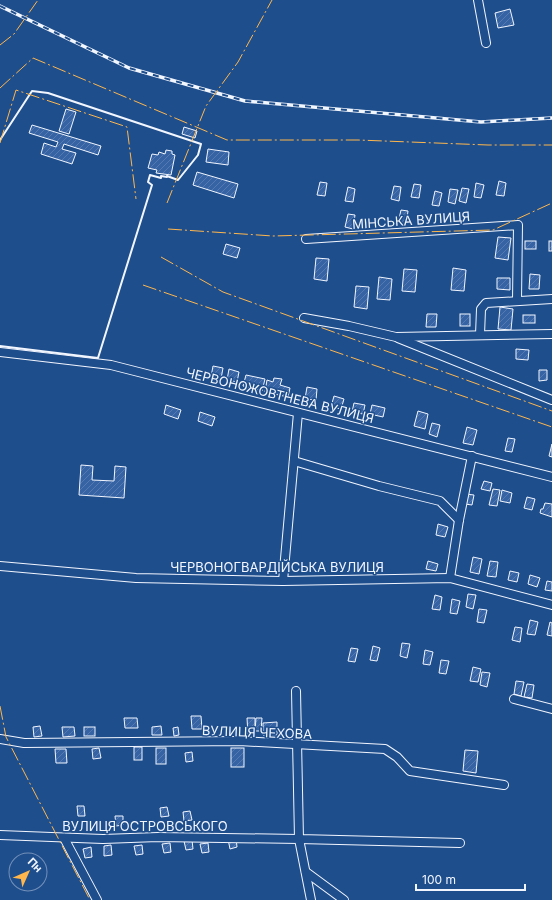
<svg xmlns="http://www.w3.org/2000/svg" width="552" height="900" viewBox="0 0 552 900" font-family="Inter,sans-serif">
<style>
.building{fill:url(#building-hatch);stroke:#f2f6ff}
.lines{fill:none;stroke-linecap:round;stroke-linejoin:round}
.minor-casing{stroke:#f2f6ff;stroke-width:10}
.minor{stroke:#1f4e8c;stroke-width:8}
.rail-casing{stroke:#f2f6ff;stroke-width:3.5}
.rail{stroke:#1f4e8c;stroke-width:2;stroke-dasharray:6;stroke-linecap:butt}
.wall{stroke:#f2f6ff;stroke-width:2}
.power{stroke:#ffb74d;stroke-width:1;stroke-dasharray:14 3 2 3;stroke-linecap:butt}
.labels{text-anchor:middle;stroke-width:3;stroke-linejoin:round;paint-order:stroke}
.street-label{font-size:13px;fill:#f2f6ff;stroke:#1f4e8c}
</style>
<defs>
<pattern id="building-hatch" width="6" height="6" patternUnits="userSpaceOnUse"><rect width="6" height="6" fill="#3563a3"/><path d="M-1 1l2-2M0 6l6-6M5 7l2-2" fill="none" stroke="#537ab1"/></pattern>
</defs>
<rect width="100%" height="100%" fill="#1f4e8c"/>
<!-- building -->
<g class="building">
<polygon points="510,9 514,25 498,28 495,13"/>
<polygon points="66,109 76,112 69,134 59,131"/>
<polygon points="32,125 101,146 98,155 64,144 62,149 76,153 72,164 41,154 44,143 56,147 58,142 29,133"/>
<polygon points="184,127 197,131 195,138 182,134"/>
<polygon points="208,149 229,152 228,165 206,162"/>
<polygon points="166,150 172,151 172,154 175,155 171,175 156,173 157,170 148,168 152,154 158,155 159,152 165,154"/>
<polygon points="197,172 238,184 234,198 193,185"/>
<polygon points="499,181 506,183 504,196 496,195"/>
<polygon points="320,182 327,183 325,196 317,195"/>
<polygon points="476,183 484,185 481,198 474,197"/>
<polygon points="414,184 421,185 419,198 411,197"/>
<polygon points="394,186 401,187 399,201 391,199"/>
<polygon points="348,187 355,189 353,202 345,201"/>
<polygon points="462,188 469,189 466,203 459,201"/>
<polygon points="450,189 458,190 455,204 448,202"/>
<polygon points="435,191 442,193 439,206 432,205"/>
<polygon points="401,210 408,211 406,225 398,223"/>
<polygon points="348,214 355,215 353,229 345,227"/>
<polygon points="498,237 511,238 508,260 495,258"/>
<rect x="525" y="241" width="11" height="8"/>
<rect x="549" y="241" width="3" height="10"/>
<polygon points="226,244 240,248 237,258 223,254"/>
<polygon points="316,258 329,259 327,281 314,279"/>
<polygon points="453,268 466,270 464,291 451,290"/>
<polygon points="404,269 417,270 415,292 402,291"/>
<polygon points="530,274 540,275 539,289 529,289"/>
<polygon points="379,277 392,279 390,300 377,299"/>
<polygon points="497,278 510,278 510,290 497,289"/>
<polygon points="356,286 369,287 367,309 354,307"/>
<polygon points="500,307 513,309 511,330 498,329"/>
<polygon points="427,314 437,314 436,327 426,327"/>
<rect x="460" y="314" width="10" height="12"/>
<rect x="523" y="315" width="12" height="8"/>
<polygon points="516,349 529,350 528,360 516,359"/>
<polygon points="213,366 223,368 221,379 211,377"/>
<polygon points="229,369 239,372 237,382 227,380"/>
<polygon points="539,370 547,370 547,380 539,381"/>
<polygon points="246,375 265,379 262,391 243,386"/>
<polygon points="274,378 282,379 280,385 290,388 288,397 265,392 267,380 273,382"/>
<polygon points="307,387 317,389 316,400 305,399"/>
<polygon points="334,396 344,399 341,409 331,407"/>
<polygon points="354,403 365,405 363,414 352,412"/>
<polygon points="166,405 181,410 178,419 164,414"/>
<polygon points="372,405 385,408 383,417 370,414"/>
<polygon points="418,411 428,414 425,429 414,426"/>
<polygon points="200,412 215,417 212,426 198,421"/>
<polygon points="432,423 440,425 437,437 429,434"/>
<polygon points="467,427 477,430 473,445 463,443"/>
<polygon points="508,438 515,439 512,452 505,451"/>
<polygon points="552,444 552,457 549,456"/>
<polygon points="81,465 93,466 92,480 114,481 115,466 126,467 124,498 79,495"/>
<polygon points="484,481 492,483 490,491 481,489"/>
<polygon points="493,489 500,490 497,506 489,505"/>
<polygon points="502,490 512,493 510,503 500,501"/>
<polygon points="466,494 474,495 472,505 465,504"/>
<polygon points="527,497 535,499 532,510 524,508"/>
<polygon points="545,503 552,504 552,517 540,513 541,509 543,509"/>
<polygon points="438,524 448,527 445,537 436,535"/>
<polygon points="473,557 482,559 479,574 470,572"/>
<polygon points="428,561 438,564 436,571 426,569"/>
<polygon points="490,561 498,562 496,577 487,576"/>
<polygon points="510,571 519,573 517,582 508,580"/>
<polygon points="530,575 540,578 537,587 528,584"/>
<polygon points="547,581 552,582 552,591 545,590"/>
<polygon points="468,594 476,595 473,609 466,607"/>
<polygon points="435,595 442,597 440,610 432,609"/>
<polygon points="452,599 460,601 457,614 450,613"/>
<polygon points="479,609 487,610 484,623 477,622"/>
<polygon points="530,620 538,622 535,635 527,634"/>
<polygon points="550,622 552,623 552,636 547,635"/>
<polygon points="515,627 522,628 520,642 512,640"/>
<polygon points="402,643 410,644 407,658 400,656"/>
<polygon points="373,646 380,648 377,661 370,660"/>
<polygon points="351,648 358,649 355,662 348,661"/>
<polygon points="425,650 433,652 430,665 423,664"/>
<polygon points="441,660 449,661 446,674 439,673"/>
<polygon points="473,667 481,669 478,682 470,681"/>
<polygon points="482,672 490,673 487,687 480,685"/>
<polygon points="516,681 524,682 521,696 514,694"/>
<polygon points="527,684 534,685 532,698 524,697"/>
<polygon points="191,716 201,716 202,729 192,729"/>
<polygon points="124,718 137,718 138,728 125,728"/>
<polygon points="247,718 255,718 255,734 248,735"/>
<polygon points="256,718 262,718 261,731 255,731"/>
<polygon points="277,722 277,735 263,735 263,723"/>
<polygon points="40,726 42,736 34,737 33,727"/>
<polygon points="161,726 162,735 152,735 152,727"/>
<polygon points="62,727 74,727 75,736 63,737"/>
<rect x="84" y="727" width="11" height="9"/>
<polygon points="178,727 179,735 174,736 173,728"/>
<rect x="134" y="747" width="8" height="13"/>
<polygon points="99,748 101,758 93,759 92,749"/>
<rect x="156" y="748" width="10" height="16"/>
<rect x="231" y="748" width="13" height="19"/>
<polygon points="55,749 66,749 67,763 56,763"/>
<polygon points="465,750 478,751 476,773 463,771"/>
<polygon points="192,752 193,761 186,762 185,753"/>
<polygon points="77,806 84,806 85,816 78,816"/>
<polygon points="167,807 169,816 161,817 160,808"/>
<polygon points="190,811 192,820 184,821 183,812"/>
<polygon points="115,816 123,816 123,825 116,826"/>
<polygon points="236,838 237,847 230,849 228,839"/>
<polygon points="192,840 193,849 186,850 184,841"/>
<polygon points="170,843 171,852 164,853 162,844"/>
<polygon points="208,843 209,852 202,853 200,844"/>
<polygon points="111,845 112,855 104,856 104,846"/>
<polygon points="142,845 143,854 136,855 134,846"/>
<polygon points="91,847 92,857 85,858 83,849"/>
</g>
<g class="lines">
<!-- minor casing -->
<g class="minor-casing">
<g id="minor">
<polyline points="478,0 486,43"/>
<polyline points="306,239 518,225 517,300"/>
<polyline points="304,318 349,326 396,337 552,334"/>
<polyline points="480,335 481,309 486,303 552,299"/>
<polyline points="398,338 552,400"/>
<polyline points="0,352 111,365 552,477"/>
<polyline points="294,461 379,486 440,501 459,520"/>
<polyline points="0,566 136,578 283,581 450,578 552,605"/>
<polyline points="450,578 459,520 472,456"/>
<polyline points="283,581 298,413"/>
<polyline points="296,691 299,839 460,843"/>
<polyline points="514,699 552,709"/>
<polyline points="0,739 24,743 239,741 385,749 397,757 410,771 504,785"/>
<polyline points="0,835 103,839 158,837 299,839 311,900"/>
<polyline points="64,838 97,900"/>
<polyline points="306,872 344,900"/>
</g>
</g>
<!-- minor -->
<use href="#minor" class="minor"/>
<!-- rail casing -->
<g class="rail-casing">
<polyline id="rail" points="0,6 129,68 245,101 481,122 552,118"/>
</g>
<!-- rail -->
<use href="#rail" class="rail"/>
<!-- wall -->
<polyline class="wall" points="0,140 32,91 48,93 201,144 198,155 178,180 167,176 167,177 161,176 161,178 150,175 148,182 152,185 98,358 0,346"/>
<!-- power -->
<g class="power">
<polyline points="0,45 14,34 38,0"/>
<polyline points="0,88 33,58 227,140 358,140 488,145 552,145"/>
<polyline points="0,143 16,90 127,127 136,199"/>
<polyline points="167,203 206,106 238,62 272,0"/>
<polyline points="168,229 273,236 493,230 552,203"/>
<polyline points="161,257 223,292 552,411"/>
<polyline points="143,285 552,427"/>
<polyline points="0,706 6,737 90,900"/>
</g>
</g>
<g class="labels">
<!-- street labels -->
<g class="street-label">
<text transform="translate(411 220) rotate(-4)" y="5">МІНСЬКА ВУЛИЦЯ</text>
<text transform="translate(280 395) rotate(14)" y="5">ЧЕРВОНОЖОВТНЕВА ВУЛИЦЯ</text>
<text x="277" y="572">ЧЕРВОНОГВАРДІЙСЬКА ВУЛИЦЯ</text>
<text transform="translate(257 732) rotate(2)" y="5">ВУЛИЦЯ ЧЕХОВА</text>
<text x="145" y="831">ВУЛИЦЯ ОСТРОВСЬКОГО</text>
</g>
</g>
<!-- north arrow -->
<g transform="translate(28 872) rotate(45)"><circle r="19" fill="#1f4e8c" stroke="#7391ba"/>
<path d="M0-3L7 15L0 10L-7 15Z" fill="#ffb74d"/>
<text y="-6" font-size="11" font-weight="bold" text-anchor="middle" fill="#f2f6ff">Пн</text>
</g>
<!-- scale -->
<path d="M416 884v6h109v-6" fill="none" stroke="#f2f6ff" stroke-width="2"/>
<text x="422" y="884" font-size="12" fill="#f2f6ff" stroke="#1f4e8c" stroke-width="3" paint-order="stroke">100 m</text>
</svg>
